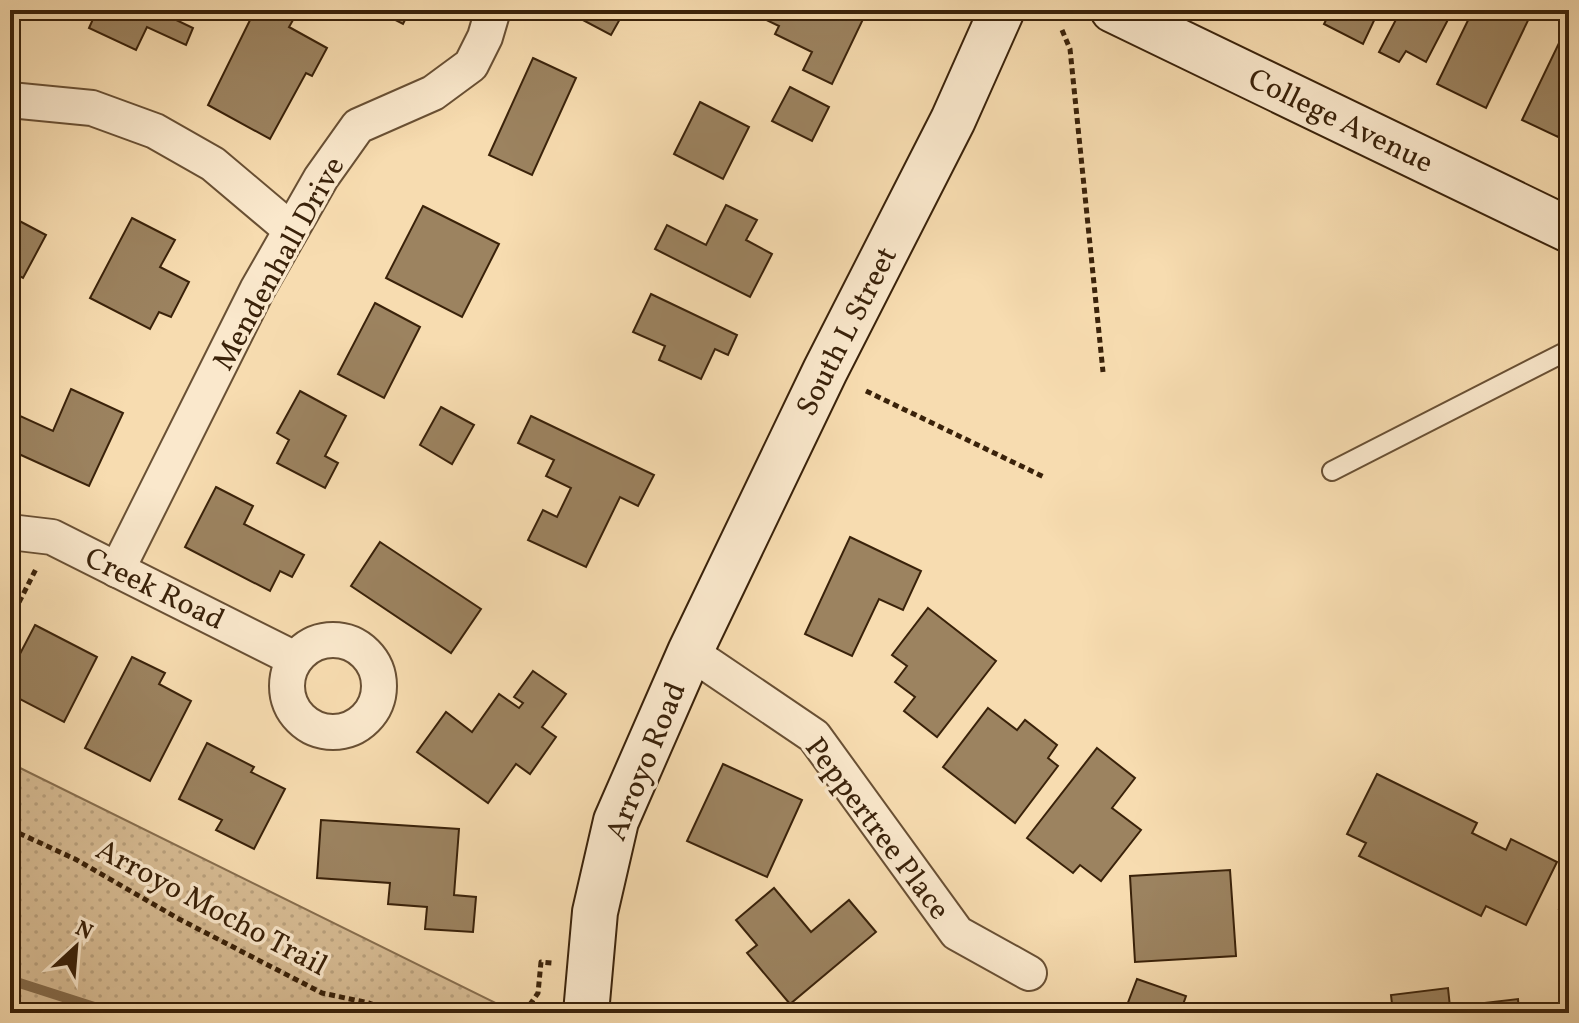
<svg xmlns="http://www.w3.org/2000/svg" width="1579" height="1023" viewBox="0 0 1579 1023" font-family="Vollkorn,serif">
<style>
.grass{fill:url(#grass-dots);stroke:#886f4f;stroke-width:2}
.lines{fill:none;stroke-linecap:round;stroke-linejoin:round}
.stream{stroke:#856c4c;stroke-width:10}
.building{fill:#9c8360;stroke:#3a220a;stroke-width:2}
.lane-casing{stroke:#695034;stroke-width:22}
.street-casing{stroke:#695034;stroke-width:38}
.secondary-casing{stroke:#3a220a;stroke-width:48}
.path{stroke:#3a220a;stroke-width:5;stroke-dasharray:6 4;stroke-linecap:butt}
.lane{stroke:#fae8cc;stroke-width:18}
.street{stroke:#fae8cc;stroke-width:34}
.secondary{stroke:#fae8cc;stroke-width:44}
.labels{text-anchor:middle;stroke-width:7;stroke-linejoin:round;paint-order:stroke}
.street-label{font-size:30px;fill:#3a220a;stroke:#fae8cc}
</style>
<defs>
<pattern id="grass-dots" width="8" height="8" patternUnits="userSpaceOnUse" patternTransform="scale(2)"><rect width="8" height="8" fill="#d7bc94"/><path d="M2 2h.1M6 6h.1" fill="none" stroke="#b9a17e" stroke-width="1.8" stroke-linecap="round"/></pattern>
</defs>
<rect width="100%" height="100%" fill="#f7dcb0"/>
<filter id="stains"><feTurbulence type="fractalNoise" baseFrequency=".0025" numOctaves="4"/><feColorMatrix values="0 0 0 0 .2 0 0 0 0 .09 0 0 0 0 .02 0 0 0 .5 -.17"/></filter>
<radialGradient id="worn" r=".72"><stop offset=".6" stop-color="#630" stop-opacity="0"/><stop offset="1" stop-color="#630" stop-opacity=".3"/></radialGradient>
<!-- grass -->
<polygon class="grass" points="10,763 516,1013 10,1013"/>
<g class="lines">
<!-- stream -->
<polyline class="stream" points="10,980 113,1013"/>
</g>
<!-- building -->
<g class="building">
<polygon points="97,10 176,10 172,18 193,28 186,45 147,27 136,50 89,28"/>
<polygon points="255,10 290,10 297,13 289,27 327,48 312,76 306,73 270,139 208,105"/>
<polygon points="376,10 410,10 403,24"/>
<polygon points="564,10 625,10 611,35"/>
<polygon points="759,10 861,10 866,13 832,84 803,70 812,52 775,34 779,26 756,15"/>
<polygon points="1331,10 1379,10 1363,44 1324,24"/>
<polygon points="1401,10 1453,10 1426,62 1406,51 1399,62 1379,52"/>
<polygon points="1473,10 1533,10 1486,108 1437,84"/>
<polygon points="1559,43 1569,48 1569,115 1558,137 1522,120"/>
<polygon points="533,58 576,78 532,175 489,155"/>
<polygon points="790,87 829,107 812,141 772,121"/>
<polygon points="700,102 749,127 723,179 674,154"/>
<polygon points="726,205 757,220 746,240 772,254 750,297 655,249 667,225 706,245"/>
<polygon points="423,206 499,244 462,317 386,278"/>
<polygon points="10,216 46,235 23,278 10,271"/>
<polygon points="132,218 175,240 160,267 189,282 171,317 159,312 150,329 90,298"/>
<polygon points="651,294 737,335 728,355 715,349 701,379 659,360 665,346 633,332"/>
<polygon points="375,303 420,327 384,398 338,374"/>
<polygon points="71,389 123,413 89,486 10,450 10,432 18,415 53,431"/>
<polygon points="300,391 346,416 325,456 338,463 325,488 277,463 289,440 277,433"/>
<polygon points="441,407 474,425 452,464 420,445"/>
<polygon points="531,416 654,475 638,506 620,497 586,567 528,540 543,510 557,517 571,488 546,476 554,460 518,443"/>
<polygon points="216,487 253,506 244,524 304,555 292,577 280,571 270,591 185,547"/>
<polygon points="850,537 921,571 903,610 879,599 852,656 805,634"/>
<polygon points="380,542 481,609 451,653 351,586"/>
<polygon points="928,608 996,661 937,737 904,711 915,697 895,682 907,666 892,655"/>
<polygon points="35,625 97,657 64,722 10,694 10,673"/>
<polygon points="132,657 165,673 159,684 191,701 150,781 85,748"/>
<polygon points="533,671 566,694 542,727 556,737 530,774 516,764 488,803 417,752 446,712 472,732 499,694 519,708 523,703 514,697"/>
<polygon points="988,708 1017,730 1025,720 1057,745 1048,758 1058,766 1015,823 943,767"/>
<polygon points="207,743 254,767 251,772 285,789 254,849 216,830 222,820 179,799"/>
<polygon points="1097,748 1135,778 1112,808 1141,830 1101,881 1080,865 1073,873 1027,838"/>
<polygon points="723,764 802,800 767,877 687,841"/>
<polygon points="1377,774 1477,823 1472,833 1506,850 1511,839 1557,862 1526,925 1486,906 1481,916 1359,856 1366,843 1347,834"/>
<polygon points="321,820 459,829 454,895 476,897 473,932 425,929 427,907 388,904 390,883 317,878"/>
<polygon points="1230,870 1236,956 1135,962 1130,876"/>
<polygon points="774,888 811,932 849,900 876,932 790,1004 747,953 757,945 736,920"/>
<polygon points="1569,888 1569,914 1559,909"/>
<polygon points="1137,979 1186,996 1180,1013 1115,1013 1117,1010 1124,1013"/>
<polygon points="1448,988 1450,1007 1518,999 1519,1013 1393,1013 1391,995"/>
<polygon points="861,1004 896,1013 859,1013"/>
</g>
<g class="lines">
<!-- lane casing -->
<g class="lane-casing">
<polyline id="lane" points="1332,471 1569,350"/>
</g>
<!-- street casing -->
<g class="street-casing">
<g id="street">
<polyline points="10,100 92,108 155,131 213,164 290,229"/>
<polyline points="10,532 52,537 295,659"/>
<polyline points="117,570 257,290 321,178 358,126 433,93 471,65 485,37 493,10"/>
<circle cx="333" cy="686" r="46"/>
<polyline points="690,652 814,736 957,933 1029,973"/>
</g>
</g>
<!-- secondary casing -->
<g class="secondary-casing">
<g id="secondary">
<polyline points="1113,10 1569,230"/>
<polyline points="586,1013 595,912 616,821 690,652 825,371 953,120 1002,10"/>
</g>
</g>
<!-- path -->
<g class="path">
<polyline points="1062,30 1070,49 1103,372"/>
<polyline points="866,391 1046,478"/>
<polyline points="10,620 37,567"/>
<polyline points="10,829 75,859 179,919 322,993 369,1003 397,1013"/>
<polyline points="524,1013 538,993 541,962 552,963"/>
</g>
<!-- lane -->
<use href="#lane" class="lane"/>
<!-- street -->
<use href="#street" class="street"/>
<!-- secondary -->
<use href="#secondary" class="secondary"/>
</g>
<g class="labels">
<!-- street labels -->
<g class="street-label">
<text transform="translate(1341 120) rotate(26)" y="10">College Avenue</text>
<text transform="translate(278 263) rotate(-61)" y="10">Mendenhall Drive</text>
<text transform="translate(846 331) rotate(-63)" y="10">South L Street</text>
<text transform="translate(155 588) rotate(26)" y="10">Creek Road</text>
<text transform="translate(645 761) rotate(-68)" y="10">Arroyo Road</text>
<text transform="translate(878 828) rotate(53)" y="10">Peppertree Place</text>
<text transform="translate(212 907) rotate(28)" y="10">Arroyo Mocho Trail</text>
</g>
</g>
<!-- margin -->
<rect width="1579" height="1023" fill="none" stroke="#f7dcb0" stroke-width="40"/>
<rect x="12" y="12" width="1555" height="999" fill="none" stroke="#3a220a" stroke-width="4"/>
<rect x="20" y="20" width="1539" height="983" fill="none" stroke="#3a220a" stroke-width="2"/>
<!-- north arrow -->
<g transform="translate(76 947) rotate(26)" stroke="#fae8cc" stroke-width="6" paint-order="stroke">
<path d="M0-6L14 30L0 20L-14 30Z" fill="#3a220a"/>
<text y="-12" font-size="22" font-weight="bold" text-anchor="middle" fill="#3a220a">N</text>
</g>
<rect width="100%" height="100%" filter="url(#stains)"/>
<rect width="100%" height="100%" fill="url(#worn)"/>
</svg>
